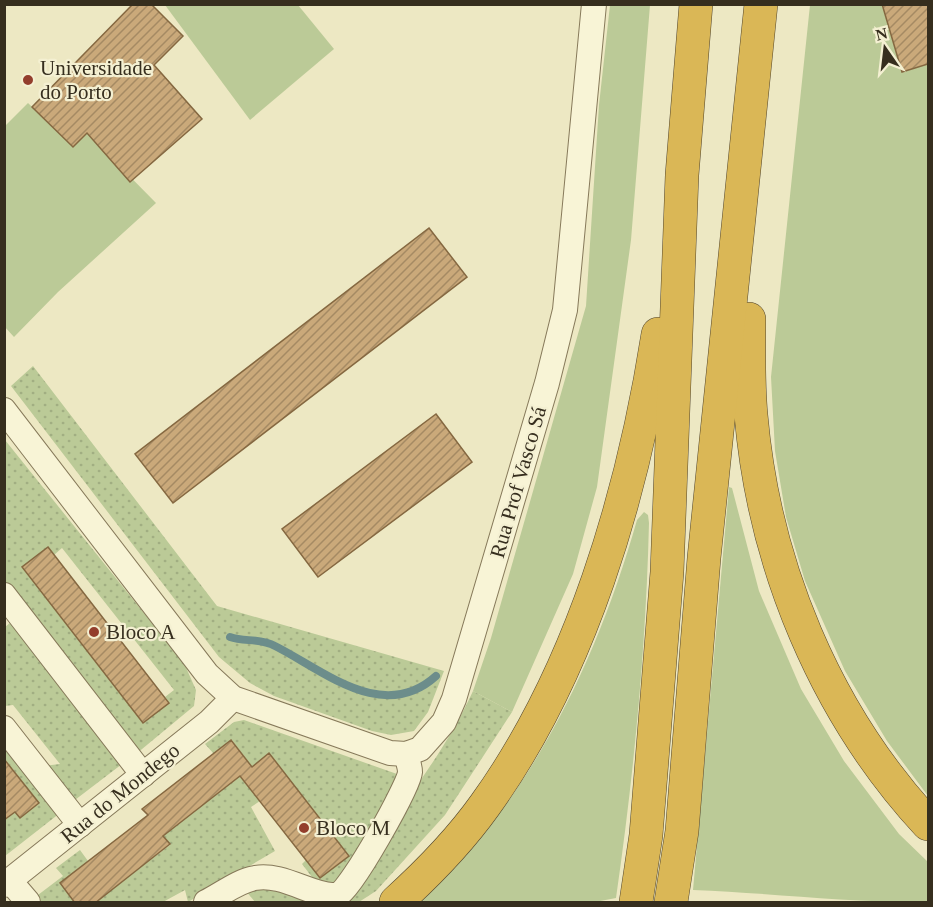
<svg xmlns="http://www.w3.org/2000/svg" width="933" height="907" viewBox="0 0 933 907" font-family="Georgia,serif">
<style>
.grass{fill:#bbca97}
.park{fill:url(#park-dots);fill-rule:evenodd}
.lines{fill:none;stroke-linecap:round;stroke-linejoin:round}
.stream{stroke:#6c8d8b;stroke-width:8}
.building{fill:url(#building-hatch);stroke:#856841;stroke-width:1.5}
.street-casing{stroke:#86795a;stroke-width:26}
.highway-casing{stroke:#54472e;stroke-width:34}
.street{stroke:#f8f4d6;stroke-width:24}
.highway{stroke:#dab756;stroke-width:33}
.poi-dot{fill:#933e2c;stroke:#f4f0d2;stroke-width:2}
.labels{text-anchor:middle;stroke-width:4.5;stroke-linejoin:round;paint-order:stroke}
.poi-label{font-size:21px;fill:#362e1e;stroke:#f4f0d2;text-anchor:start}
.street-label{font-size:21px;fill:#362e1e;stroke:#f4f0d2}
</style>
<defs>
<pattern id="park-dots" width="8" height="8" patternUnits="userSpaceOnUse" patternTransform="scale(1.5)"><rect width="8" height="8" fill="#bbca97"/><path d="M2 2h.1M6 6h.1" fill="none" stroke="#a1ae82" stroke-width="1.8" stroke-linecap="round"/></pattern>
<pattern id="building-hatch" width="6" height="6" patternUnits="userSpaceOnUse" patternTransform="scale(1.5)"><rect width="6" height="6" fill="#caa97a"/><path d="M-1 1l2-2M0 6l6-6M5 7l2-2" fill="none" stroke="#a58a63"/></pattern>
</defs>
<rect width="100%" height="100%" fill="#ede8c3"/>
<!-- grass -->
<g class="grass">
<polygon points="165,5 298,5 334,49 250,120"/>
<polygon points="610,5 650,5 631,240 597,487 573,574 512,712 473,691 491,638 586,306 599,105"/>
<polygon points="810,5 882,5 902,72 928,64 928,796 887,741 845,671 805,581 786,517 775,451 771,377"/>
<polygon points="28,103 73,147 86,132 156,203 58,292 14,337 4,326 4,127"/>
<path d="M729,487L732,488L759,591L801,689L844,761L899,834L928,862V902C850,903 772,893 693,890Z"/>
<path d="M644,512L648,515L649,523C646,648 634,773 616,898L595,902H419C530,802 597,661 637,520Z"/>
</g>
<!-- park -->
<g class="park">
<polygon points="33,366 217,606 444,671 428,712 414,731 391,735 372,731 274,696 250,683 219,657 11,386"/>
<path d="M5,440L184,663L196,690L194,706L130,759L17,611L5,620ZM48,547L54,555L62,548L174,690L165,697L169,703L144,722Z"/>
<polygon points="16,618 126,761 71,803 43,766 60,764 13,705 5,706 5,627"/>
<path d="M473,691L512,712L445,815L376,891L359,902H255L246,891L228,902L256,885L331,900C380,833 438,767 473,691Z"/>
<polygon points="244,720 397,774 401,780 343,883 318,885 302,864 306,860 320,878 349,856 269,754 252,767 232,740 214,754 205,744 234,722"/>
<polygon points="5,741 60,813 5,856 5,820 15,812 20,818 37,804 12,768 5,773"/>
<polygon points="240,776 260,801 251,807 275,851 188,902 185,890 163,902 95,902 170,845 163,836"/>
<polygon points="80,850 88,861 75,902 38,902 34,898 63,876 56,868"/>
</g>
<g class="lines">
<!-- stream -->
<path class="stream" d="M230,637C244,642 260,638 275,646C323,670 383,724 436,676"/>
</g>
<!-- building -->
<g class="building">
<polygon points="133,4 151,4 183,36 154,65 202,119 130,182 87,133 73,147 32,107"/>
<polygon points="882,4 928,4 928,64 902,72"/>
<polygon points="429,228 467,277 173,503 135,454"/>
<polygon points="436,414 472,462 318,577 282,529"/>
<polygon points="48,547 169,703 143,723 22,567"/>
<polygon points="231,740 252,767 269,753 349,856 320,878 240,776 163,836 170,844 95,903 75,903 60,883 148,815 142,809"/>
<polygon points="4,759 39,803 20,818 15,812 4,820"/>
</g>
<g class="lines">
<!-- street casing -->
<g class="street-casing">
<g id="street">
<polyline points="4,410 207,674 233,698 390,753 406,754 420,749 444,722 454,699 547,383 565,310 594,4"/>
<polyline points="4,595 143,775"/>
<polyline points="4,728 80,825"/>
<polyline points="10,881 28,902"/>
<polyline points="4,885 209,722 233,698"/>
<path d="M206,902C222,894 238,881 255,878C284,872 319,901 339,894C351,889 409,786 410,772C410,766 407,759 406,754"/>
</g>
</g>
<!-- highway casing -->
<g class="highway-casing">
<g id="highway">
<path d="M749,319C749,351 748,383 751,415C764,565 825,713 928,824"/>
<path d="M396,902C428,873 460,840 485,805C581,672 633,494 658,334"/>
<polyline points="636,902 646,835 667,572 682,175 696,4"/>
<polyline points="671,902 682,831 704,558 761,4"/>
</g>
</g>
<!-- street -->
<use href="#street" class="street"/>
<!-- highway -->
<use href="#highway" class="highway"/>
</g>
<!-- markers -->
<g class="poi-dot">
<circle cx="28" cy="80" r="6"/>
<circle cx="94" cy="632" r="6"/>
<circle cx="304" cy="828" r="6"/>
</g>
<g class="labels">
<!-- poi labels -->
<g class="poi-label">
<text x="40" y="75">Universidade<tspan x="40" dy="24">do Porto</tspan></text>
<text x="106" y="639">Bloco A</text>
<text x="316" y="835">Bloco M</text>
</g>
<!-- street labels -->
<g class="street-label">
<text transform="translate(518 482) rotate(-74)" y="7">Rua Prof Vasco Sá</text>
<text transform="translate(120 793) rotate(-39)" y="7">Rua do Mondego</text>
</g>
</g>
<!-- border -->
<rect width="933" height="907" fill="none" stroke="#362e1e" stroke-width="12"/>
<!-- north arrow -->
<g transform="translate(885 48) rotate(346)" stroke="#f4f0d2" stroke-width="4.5" paint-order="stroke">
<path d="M0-4.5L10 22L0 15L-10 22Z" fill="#362e1e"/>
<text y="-9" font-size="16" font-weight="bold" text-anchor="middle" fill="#362e1e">N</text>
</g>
</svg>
